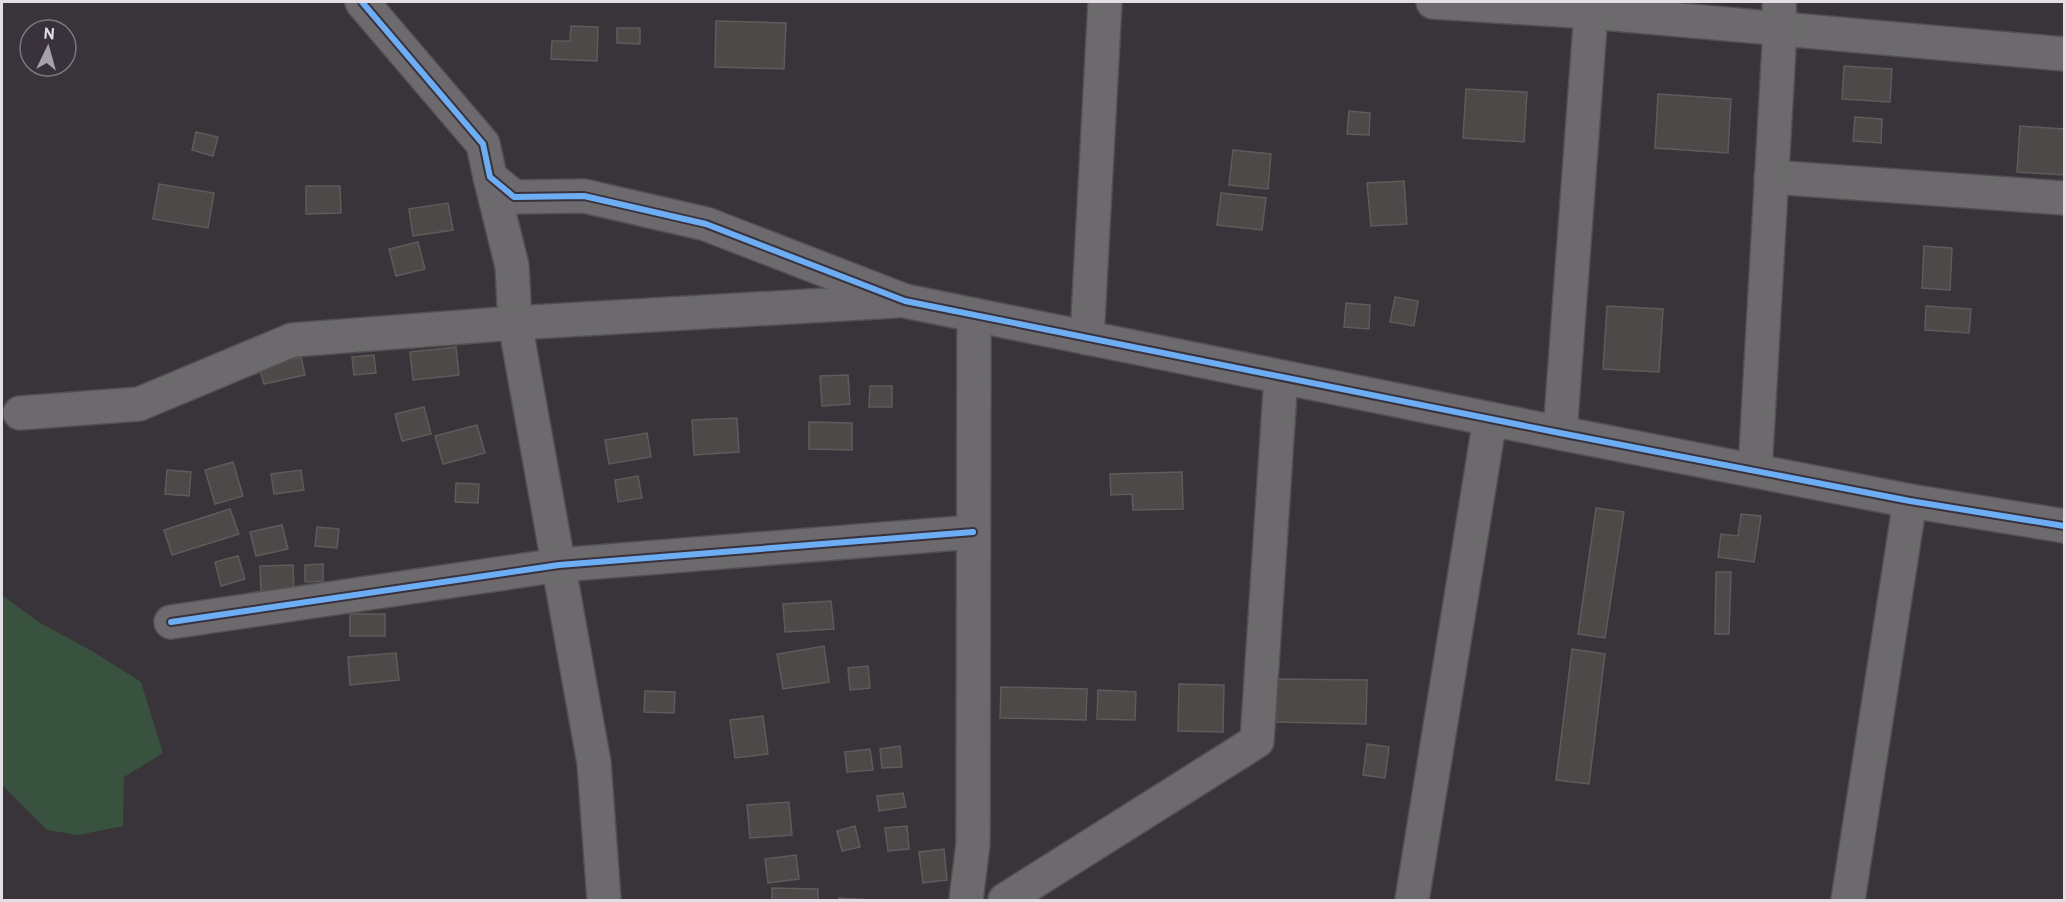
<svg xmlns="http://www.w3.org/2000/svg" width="2066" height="902" viewBox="0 0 2066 902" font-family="Overpass,sans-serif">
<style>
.green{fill:#39523f}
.building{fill:#4d4949;stroke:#5f5b5b;stroke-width:1.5}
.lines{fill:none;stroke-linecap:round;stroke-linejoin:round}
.minor-casing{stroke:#535054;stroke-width:36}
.minor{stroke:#6c6a6c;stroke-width:33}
.cycleway-casing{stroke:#39313c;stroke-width:10}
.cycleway{stroke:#6dadf4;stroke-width:6}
</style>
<rect width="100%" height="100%" fill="#383439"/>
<!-- green -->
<polygon class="green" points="2,595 40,623 92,651 141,682 163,753 124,777 123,826 78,835 47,830 4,787 2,789"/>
<!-- building -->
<g class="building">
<polygon points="716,21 786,23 784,69 715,67"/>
<polygon points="571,26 598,27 597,61 551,59 552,41 570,41"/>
<polygon points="617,28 640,28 640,44 617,43"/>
<polygon points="1844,66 1892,69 1890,102 1842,99"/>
<polygon points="1466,89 1527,92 1524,142 1463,138"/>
<polygon points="1658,94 1731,99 1728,153 1655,148"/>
<polygon points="1349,111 1370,113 1369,135 1347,134"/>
<polygon points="1855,117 1882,119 1881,143 1853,141"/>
<polygon points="2020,126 2064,129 2064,175 2017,172"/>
<polygon points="196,132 218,137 213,156 192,150"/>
<polygon points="1233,150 1271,154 1268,189 1229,185"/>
<polygon points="1404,181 1407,224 1371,226 1367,183"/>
<polygon points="159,184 214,193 208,228 153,219"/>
<polygon points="306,186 340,186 341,213 306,214"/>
<polygon points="1221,193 1266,198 1262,230 1217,225"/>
<polygon points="448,203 453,230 413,236 409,209"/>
<polygon points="418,242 425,269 396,276 389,249"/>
<polygon points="1924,246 1952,248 1950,290 1922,288"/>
<polygon points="1395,297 1418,301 1414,326 1390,322"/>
<polygon points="1346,303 1370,305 1369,329 1344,327"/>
<polygon points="1607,306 1663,309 1659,372 1603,369"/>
<polygon points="1926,306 1971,309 1969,333 1925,330"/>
<polygon points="456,347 459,375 413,380 410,352"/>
<polygon points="374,355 376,373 354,375 352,357"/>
<polygon points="301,357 305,375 264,384 259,366"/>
<polygon points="848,375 850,404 822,406 820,376"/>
<polygon points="870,386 892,386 892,407 869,407"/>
<polygon points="424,407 431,434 402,441 395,414"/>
<polygon points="737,418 739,452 694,455 692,420"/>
<polygon points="809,422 852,423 852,450 809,449"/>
<polygon points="477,425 485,453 443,464 435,436"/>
<polygon points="647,433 651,457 609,464 605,440"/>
<polygon points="233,462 243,496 215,504 205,470"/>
<polygon points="167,470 191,472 189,496 165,494"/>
<polygon points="301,470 304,490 274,494 271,474"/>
<polygon points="1182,472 1183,509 1133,510 1132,494 1111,495 1110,474"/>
<polygon points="638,476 642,498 618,502 615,480"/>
<polygon points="456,483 479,484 478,503 455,502"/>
<polygon points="1596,508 1624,512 1605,638 1578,634"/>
<polygon points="230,509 239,534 172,555 164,530"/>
<polygon points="1741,514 1761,516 1754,562 1718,557 1721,534 1738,536"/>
<polygon points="282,525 288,549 256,556 250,532"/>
<polygon points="317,527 339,529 337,548 315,546"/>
<polygon points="238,556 245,579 221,586 215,562"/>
<polygon points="323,564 323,581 305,582 305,565"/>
<polygon points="293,565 294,590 261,591 260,566"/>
<polygon points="1716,572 1731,572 1729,634 1715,634"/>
<polygon points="831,601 834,629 785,632 783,604"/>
<rect x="350" y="614" width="35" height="22"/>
<polygon points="824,646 829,682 783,689 777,654"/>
<polygon points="1572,649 1605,654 1589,784 1556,780"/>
<polygon points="396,653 399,680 350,685 348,657"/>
<polygon points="868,666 870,688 850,690 848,668"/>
<polygon points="1277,679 1367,680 1366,724 1276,722"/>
<polygon points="1179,684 1224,685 1223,732 1178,731"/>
<polygon points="1001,687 1087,689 1086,720 1000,718"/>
<polygon points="1098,690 1136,692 1135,720 1097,719"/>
<polygon points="645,691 675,692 674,713 644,712"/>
<polygon points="763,716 768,754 735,758 730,720"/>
<polygon points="1367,744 1389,747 1385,778 1363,775"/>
<polygon points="900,746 902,767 882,768 880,749"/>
<polygon points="870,749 873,770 847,772 845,752"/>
<polygon points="903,793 906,807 879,811 877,796"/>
<polygon points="789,802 792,835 750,838 747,805"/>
<polygon points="855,826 860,847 842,851 837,831"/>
<polygon points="907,826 909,849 888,851 885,828"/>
<polygon points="944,849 947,880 923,883 919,852"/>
<polygon points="796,855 799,879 768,883 765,859"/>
<polygon points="772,888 818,889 818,900 772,900"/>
<polygon points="839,898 874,900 839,900"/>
</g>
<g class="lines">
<!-- minor casing -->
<g class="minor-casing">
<g id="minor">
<polyline points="362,2 483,144 490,177 514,197 584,196 706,224 905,301 1560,433 1910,501 2064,526"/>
<polyline points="1433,2 1591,12 2064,54"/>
<polyline points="490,177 512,266 515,323 594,763 604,900"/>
<polyline points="1771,177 2064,198"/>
<polyline points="1087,338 1105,2"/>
<polyline points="20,413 139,404 292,340 515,323 895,301"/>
<polyline points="1560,433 1591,12"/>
<polyline points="1755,471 1780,29 1779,2"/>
<polyline points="171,622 559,565 973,532"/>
<polyline points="966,900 973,844 974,315"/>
<polyline points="1005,900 1257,741 1281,377"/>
<polyline points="1412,900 1490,419"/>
<polyline points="1848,900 1910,501"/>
</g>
</g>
<!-- minor -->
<use href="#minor" class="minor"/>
<!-- cycleway casing -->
<g class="cycleway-casing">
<g id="cycleway">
<polyline points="362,2 483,144 490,177 514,197 584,196 706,224 905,301 1560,433 1910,501 2064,526"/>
<polyline points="171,622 559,565 973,532"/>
</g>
</g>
<!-- cycleway -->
<use href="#cycleway" class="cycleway"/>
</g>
<!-- border -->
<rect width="2066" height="902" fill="none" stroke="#e3dee5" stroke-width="6"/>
<!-- north arrow -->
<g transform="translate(48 48) rotate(5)"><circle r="28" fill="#39313c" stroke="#7d7680" stroke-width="1.5"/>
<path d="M0-4.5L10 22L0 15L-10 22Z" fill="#a7a2a9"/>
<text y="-9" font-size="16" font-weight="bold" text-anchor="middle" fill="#e3dee5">N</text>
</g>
</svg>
